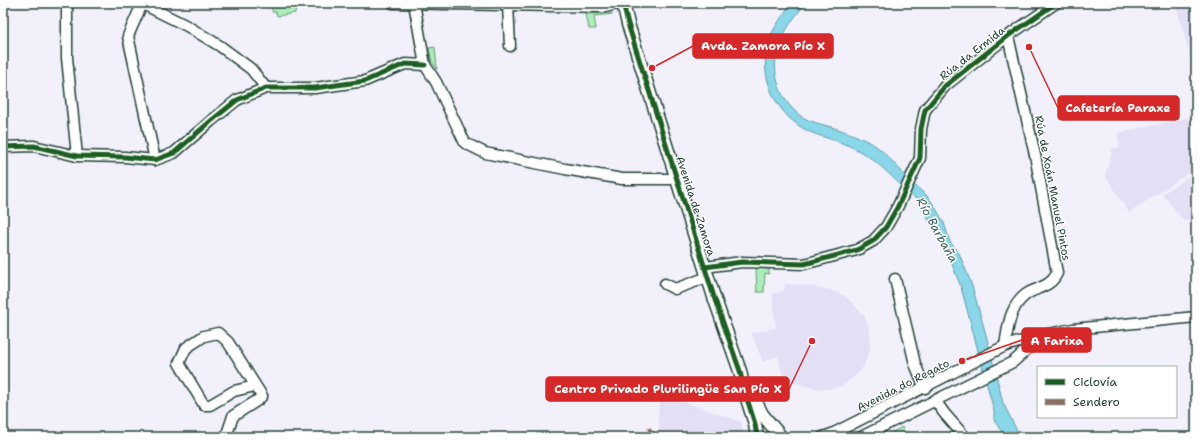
<svg xmlns="http://www.w3.org/2000/svg" width="1199" height="440" viewBox="0 0 1199 440" font-family="'Shantell Sans',sans-serif">
<style>
.built{fill:#e3e0f6}
.green{fill:#abeeb8;stroke:#659676}
.water{fill:#8ad7ea;stroke:#5f99a1}
.lines{fill:none;stroke-linecap:round;stroke-linejoin:round}
.minor-casing{stroke:#1f3d34;stroke-width:13}
.tertiary-casing{stroke:#1f3d34;stroke-width:15}
.minor{stroke:#fff;stroke-width:10}
.tertiary{stroke:#fff;stroke-width:12}
.quiet{stroke:#8d6e63;stroke-width:4;stroke-dasharray:8 4;stroke-linecap:butt}
.cycleway-casing{stroke:#fff;stroke-width:8}
.cycleway{stroke:#1b5e20;stroke-width:5}
.labels{text-anchor:middle;stroke-width:3;stroke-linejoin:round;paint-order:stroke}
.street-label{font-size:11px;fill:#1f3d34;stroke:#fff}
.water-label{font-size:12px;font-style:italic;fill:#3a6462;stroke:#fff}
.leader{fill:none;stroke:#d62828;stroke-width:1.5}
.callout-dot{fill:#d62828;stroke:#fff;stroke-width:1.5}
.callout{fill:#d62828;stroke:#d62828;stroke-width:1.5}
.callout-label{font-size:12px;text-anchor:middle;font-weight:bold;fill:#fff}
</style>
<rect width="100%" height="100%" fill="#f2f1fb"/>
<filter id="ink" filterUnits="userSpaceOnUse"><feTurbulence type="fractalNoise" baseFrequency=".025" numOctaves="2"/><feDisplacementMap in="SourceGraphic" scale="8" xChannelSelector="R" yChannelSelector="G"/><feConvolveMatrix kernelMatrix="1 2 1 2 8 2 1 2 1" color-interpolation-filters="sRGB"/></filter>
<g filter="url(#ink)">
<!-- built -->
<g class="built">
<polygon points="1175,3 1196,3 1196,76"/>
<polygon points="1196,116 1196,168 1129,213 1105,175 1112,153 1110,149 1120,147 1117,133"/>
<polygon points="1196,172 1196,219 1183,220 1162,194"/>
<polygon points="785,284 805,285 830,290 845,296 864,315 870,331 870,349 864,366 854,377 842,386 829,389 812,388 797,383 785,385 778,356 763,362 751,333 776,328 773,305 773,293 780,293 780,291 784,291"/>
<polygon points="661,394 742,422 743,437 676,437 659,432 658,412"/>
</g>
<!-- green -->
<g class="green">
<polygon points="272,7 296,8 295,13 277,16 276,12 272,12"/>
<polygon points="612,13 613,14 594,16 596,29 589,29 586,14"/>
<polygon points="435,47 437,69 432,62 429,48"/>
<polygon points="756,268 769,269 769,274 765,273 764,292 757,292"/>
<polygon points="902,427 907,437 884,437"/>
</g>
<!-- water -->
<path class="water" d="M791,3H806C795,15 778,40 776,56C773,79 782,103 802,117C811,122 821,124 831,127C846,131 863,138 876,146C887,154 895,165 904,174H906L912,183L927,196L934,205L944,223L950,242L959,253L963,263L972,286L985,331L1003,403L1020,437H1005L994,420V411L961,287L946,249L919,203L914,197C896,182 882,164 861,152C845,142 827,139 810,132C777,117 758,78 768,42C773,28 783,16 791,3Z"/>
<g class="lines">
<!-- minor casing -->
<g class="minor-casing">
<g id="minor">
<polyline points="67,3 67,58 77,156"/>
<polyline points="141,3 187,26 220,46 251,69 266,88"/>
<polyline points="393,3 604,7 623,3"/>
<polyline points="414,3 425,65 436,82 465,143 485,153 565,169 622,179 677,179"/>
<polyline points="142,4 128,36 155,160"/>
<polyline points="508,5 510,46"/>
<polyline points="3,147 34,146 77,156 125,157 155,160 174,153 211,121 237,100 266,88 315,88 365,81 405,64 425,65"/>
<polyline points="705,267 742,262 804,264 857,250 873,241 886,227 898,206 920,158 921,129 925,110 945,86 1008,36 1056,3"/>
<polyline points="895,279 915,364 925,388"/>
<polyline points="665,284 675,289 708,277"/>
<path d="M1005,346C1008,326 1010,303 1030,292C1041,287 1052,285 1057,273L1035,155L1008,36"/>
<polyline points="935,400 944,413 965,437"/>
<polyline points="226,437 233,416 258,400 262,396 228,342 218,333 204,336 186,348 179,363 204,405 210,405 234,391 255,386"/>
<polyline points="823,437 832,434 1005,346 1043,335 1073,329 1196,317"/>
<polyline points="861,437 1013,362 1040,338"/>
</g>
</g>
<!-- tertiary casing -->
<g class="tertiary-casing">
<g id="tertiary">
<polyline points="623,3 628,24 714,297 740,371 743,386 755,424 757,437"/>
<polyline points="753,396 762,414 781,437"/>
</g>
</g>
<!-- minor -->
<use href="#minor" class="minor"/>
<!-- tertiary -->
<use href="#tertiary" class="tertiary"/>
<!-- quiet -->
<polyline class="quiet" points="649,428 653,437"/>
<!-- cycleway casing -->
<g class="cycleway-casing">
<g id="cycleway">
<polyline points="623,3 628,24 714,297 740,371 743,386 755,424 757,437"/>
<polyline points="3,147 34,146 77,156 125,157 155,160 174,153 211,121 237,100 266,88 315,88 365,81 405,64 425,65"/>
<polyline points="705,267 742,262 804,264 857,250 873,241 886,227 898,206 920,158 921,129 925,110 945,86 1008,36 1056,3"/>
</g>
</g>
<!-- cycleway -->
<use href="#cycleway" class="cycleway"/>
</g>
</g>
<g class="labels">
<!-- street labels -->
<g class="street-label">
<text transform="translate(972 53) rotate(-38)" y="4">Rúa da Ermida</text>
<text transform="translate(1053 188) rotate(79)" y="4">Rúa de Xoán Manuel Pintos</text>
<text transform="translate(696 206) rotate(72)" y="4">Avenida de Zamora</text>
<text transform="translate(903 385) rotate(-27)" y="4">Avenida do Regato</text>
</g>
<!-- water labels -->
<g class="water-label">
<text transform="translate(937 230) rotate(61)" y="4">Río Barbaña</text>
</g>
</g>
<!-- callouts -->
<path class="leader" d="M652 68L693 46M1029 47L1058 108M962 361L1022 340M812 341L789 389"/>
<g class="callout-dot">
<circle cx="652" cy="68" r="4"/>
<circle cx="1029" cy="47" r="4"/>
<circle cx="962" cy="361" r="4"/>
<circle cx="812" cy="341" r="4"/>
</g>
<g class="callout">
<rect x="693" y="34" width="140" height="24" rx="4"/>
<rect x="1058" y="96" width="121" height="24" rx="4"/>
<rect x="1022" y="328" width="69" height="24" rx="4"/>
<rect x="546" y="377" width="243" height="24" rx="4"/>
</g>
<g class="callout-label">
<text x="763" y="50">Avda. Zamora Pío X</text>
<text x="1118" y="112">Cafetería Paraxe</text>
<text x="1057" y="345">A Farixa</text>
<text x="668" y="393">Centro Privado Plurilingüe San Pío X</text>
</g>
<!-- margin -->
<rect width="1199" height="440" fill="none" stroke="#fff" stroke-width="16"/>
<rect x="8" y="8" width="1183" height="424" fill="none" stroke="#1f3d34" stroke-width="1.5" filter="url(#ink)"/>
<!-- legend -->
<rect x="1037" y="366" width="140" height="52" fill="#ffffff" stroke="#a5b1ae"/>
<rect x="1045" y="379" width="20" height="6" fill="#1b5e20" stroke="#a5b1ae"/>
<text x="1073" y="386" font-size="12" fill="#1f3d34">Ciclovía</text>
<rect x="1045" y="399" width="20" height="6" fill="#8d6e63" stroke="#a5b1ae"/>
<text x="1073" y="406" font-size="12" fill="#1f3d34">Sendero</text>
</svg>
